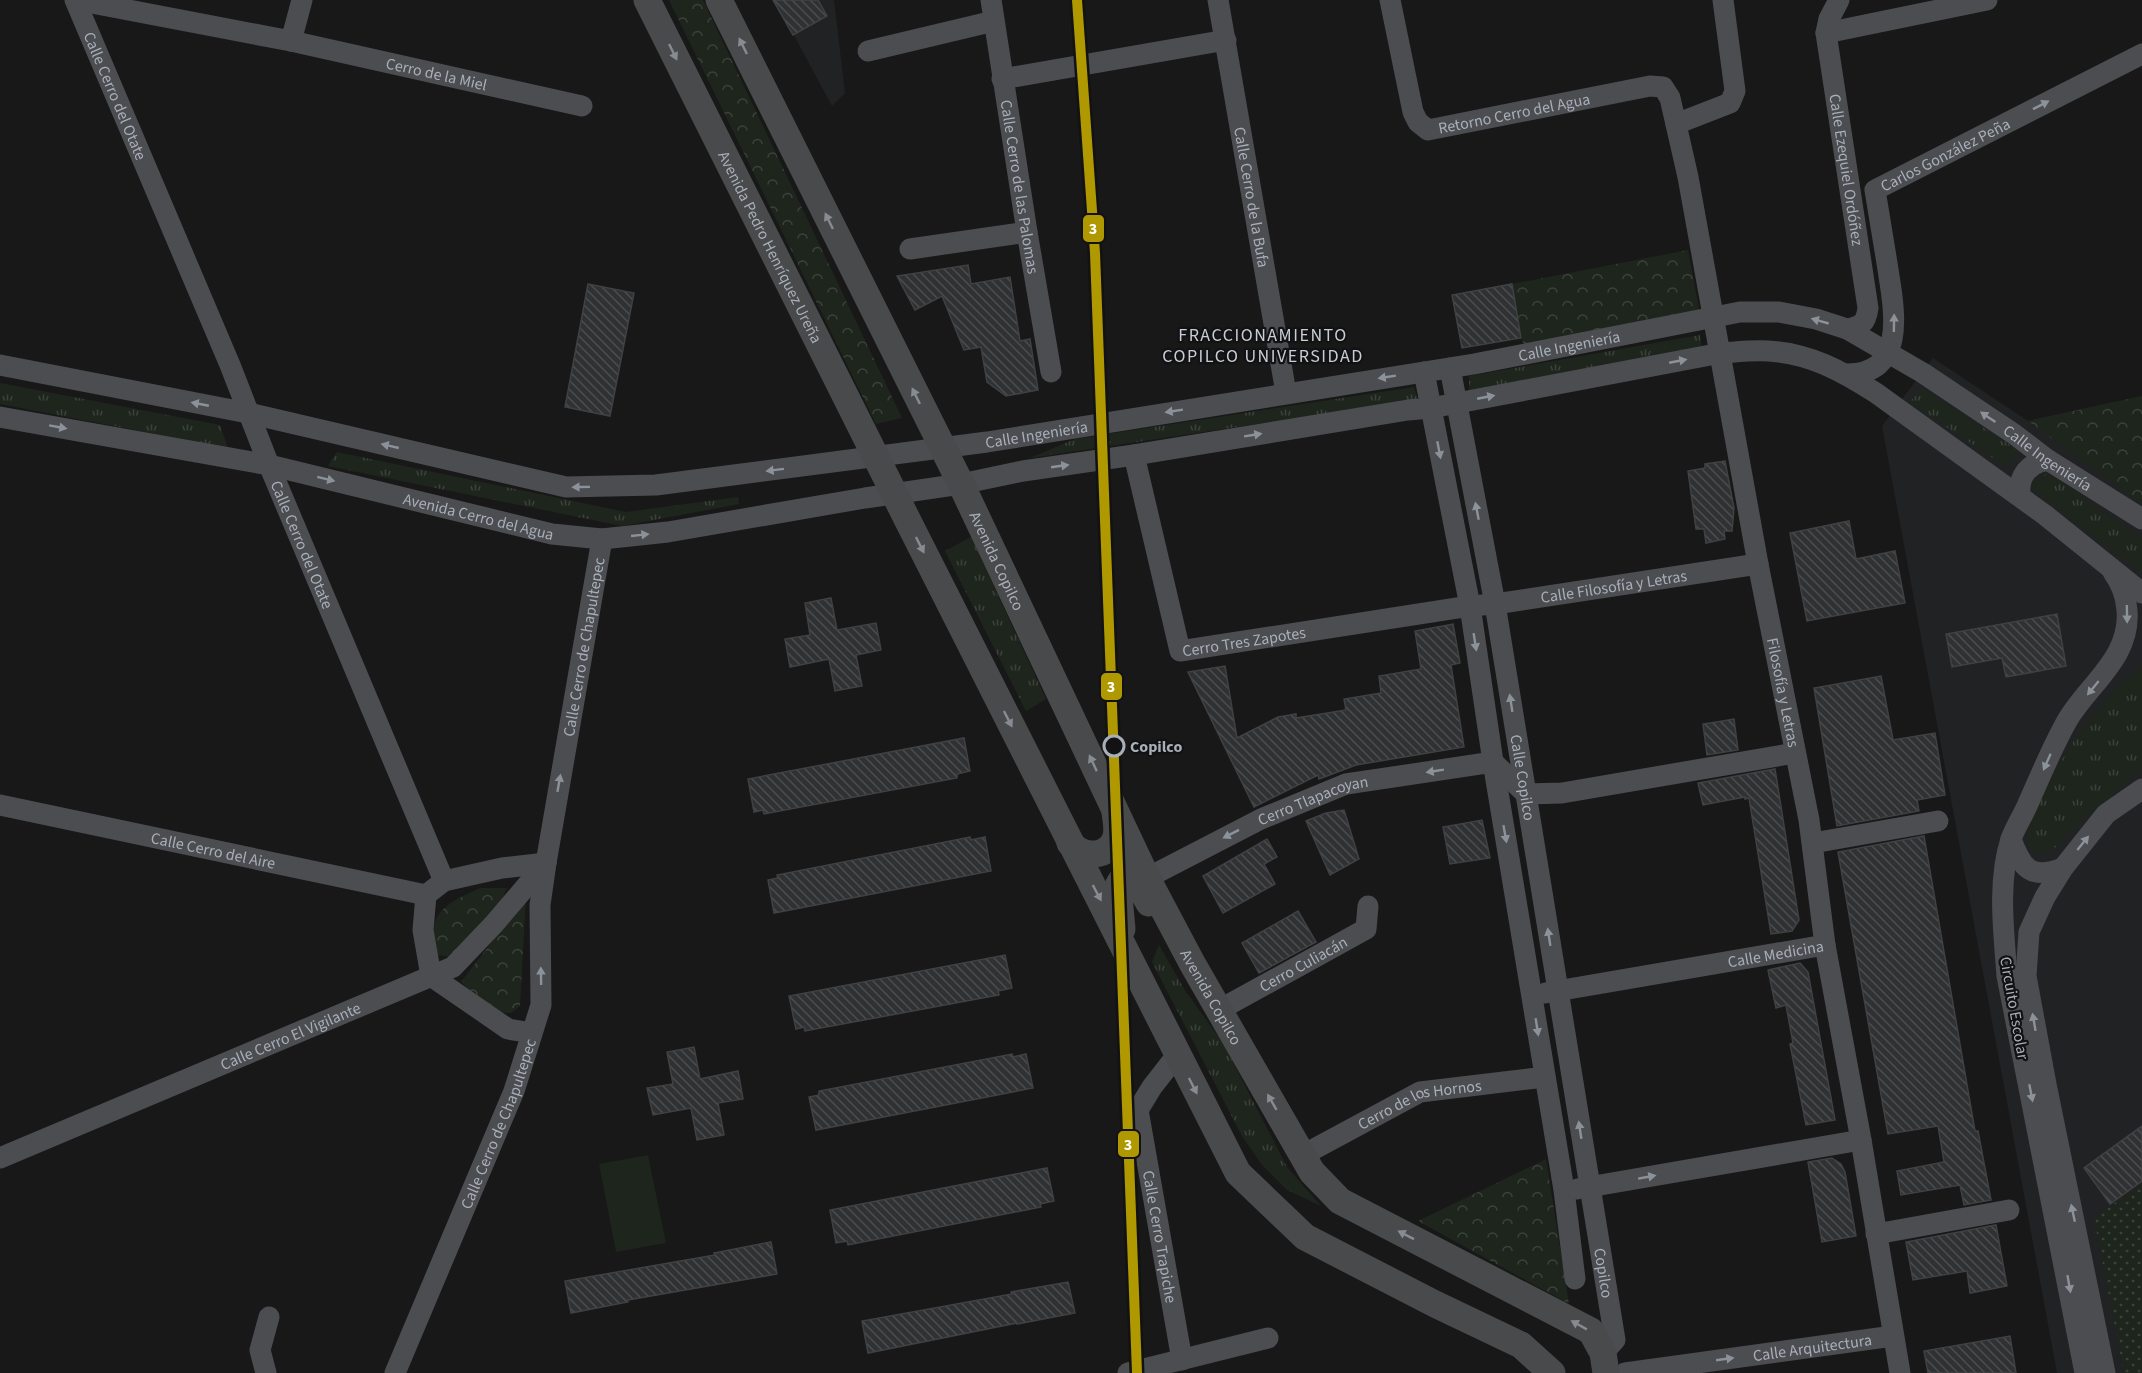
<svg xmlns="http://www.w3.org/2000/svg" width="2142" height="1373" viewBox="0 0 2142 1373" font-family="'Source Sans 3',sans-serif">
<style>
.built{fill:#212224}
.grass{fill:url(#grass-tufts)}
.park{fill:url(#park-crowns)}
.garden{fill:url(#garden-dots)}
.pitch{fill:#1d251d}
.building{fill:url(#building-back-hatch);stroke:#404144;stroke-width:1.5}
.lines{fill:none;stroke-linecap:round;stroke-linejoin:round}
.minor{stroke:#4b4d51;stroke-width:21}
.major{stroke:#494a4c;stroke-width:27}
.metro-1-casing{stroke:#121214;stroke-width:15}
.metro-1{stroke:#af9800;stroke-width:10}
.oneway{fill:#878c93}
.oneway2{fill:#8c929a}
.stop-dot{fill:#121214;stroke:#a8afb9;stroke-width:3}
.labels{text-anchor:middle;stroke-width:4.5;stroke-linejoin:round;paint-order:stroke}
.street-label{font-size:16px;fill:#a8afb9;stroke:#121214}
.stop-label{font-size:16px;font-weight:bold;fill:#a8afb9;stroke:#121214;text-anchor:start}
.neighbourhood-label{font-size:18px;letter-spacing:1.5px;fill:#c9ced5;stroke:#121214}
.line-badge{stroke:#121214;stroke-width:2}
.badge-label{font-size:16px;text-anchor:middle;font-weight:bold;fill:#fff}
</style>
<defs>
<pattern id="grass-tufts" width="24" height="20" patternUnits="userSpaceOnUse" patternTransform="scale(1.5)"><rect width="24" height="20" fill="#1d251d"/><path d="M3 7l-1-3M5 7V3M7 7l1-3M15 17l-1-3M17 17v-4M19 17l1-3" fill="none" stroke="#3b423c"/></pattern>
<pattern id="park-crowns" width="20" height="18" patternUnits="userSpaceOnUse" patternTransform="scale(1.5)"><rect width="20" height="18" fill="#1d251d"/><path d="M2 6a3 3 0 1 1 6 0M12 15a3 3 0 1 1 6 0" fill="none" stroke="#3b423c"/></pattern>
<pattern id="garden-dots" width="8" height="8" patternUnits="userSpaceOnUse" patternTransform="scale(1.5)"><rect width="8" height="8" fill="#1d251d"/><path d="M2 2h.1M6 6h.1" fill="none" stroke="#3b423c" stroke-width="1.8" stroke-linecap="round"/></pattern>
<pattern id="building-back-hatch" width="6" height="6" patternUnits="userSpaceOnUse" patternTransform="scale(1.5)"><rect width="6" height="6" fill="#303132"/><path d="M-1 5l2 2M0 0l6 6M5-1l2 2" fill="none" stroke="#4b4c4e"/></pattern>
</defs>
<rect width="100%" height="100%" fill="#181818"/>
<!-- built -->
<g class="built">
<polygon points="775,0 834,0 845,93 832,106"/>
<polygon points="1933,358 2028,421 2142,396 2142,1373 2057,1373 1882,426"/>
</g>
<!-- grass -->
<g class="grass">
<polygon points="1700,335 1702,350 1469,392 1469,376"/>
<polygon points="0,383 220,425 228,448 0,404"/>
<polygon points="1414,387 1418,400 1030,458 1075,439"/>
<polygon points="1923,389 2018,450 2008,468 1909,402"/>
<polygon points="337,452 626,512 738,497 739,504 622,526 328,466"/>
<polygon points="2048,473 2142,538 2142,574 2028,485"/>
<polygon points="971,537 1046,699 1026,711 945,551"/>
<path d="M2142,665V768L2070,832L2054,849L2037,855C2032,850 2028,846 2027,840C2023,821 2069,747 2082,729C2099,705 2121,685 2142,665Z"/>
<polygon points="1159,945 1186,992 1223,1043 1287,1167 1321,1206 1287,1190 1262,1165 1242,1136 1152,962"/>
</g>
<!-- park -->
<g class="park">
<polygon points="669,0 703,0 902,418 876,424"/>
<polygon points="1688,250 1700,314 1524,348 1512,284"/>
<polygon points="2142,396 2142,504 2028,421"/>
<path d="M480,888H507L492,919L451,957L437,955C425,913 445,904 480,888Z"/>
<polygon points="526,897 520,1006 511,1013 493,1012 461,982"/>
<polygon points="1546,1159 1569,1304 1418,1221"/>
</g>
<!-- garden -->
<polygon class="garden" points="2142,1184 2142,1373 2124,1373 2094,1218"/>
<!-- pitch -->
<polygon class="pitch" points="648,1155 666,1243 616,1252 599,1164"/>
<!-- building -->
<g class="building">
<polygon points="773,0 818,0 827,16 793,35"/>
<polygon points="968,265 971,284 1010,277 1020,341 1030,339 1038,390 1006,396 987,382 981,347 964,350 942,296 915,310 897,276"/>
<polygon points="588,284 634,293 610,416 565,407"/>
<polygon points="1512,284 1521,338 1462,348 1452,295"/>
<polygon points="1725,461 1734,508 1732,531 1724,531 1725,539 1706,543 1704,529 1696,529 1688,471 1705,468 1705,464"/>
<polygon points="1849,521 1856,559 1895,551 1905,603 1807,621 1790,533"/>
<polygon points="831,598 837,630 876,623 881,650 856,655 862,686 835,691 829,659 790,667 785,639 810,635 805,603"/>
<polygon points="2057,614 2066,666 2006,677 2002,658 1952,667 1946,634"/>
<polygon points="1453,624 1460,663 1451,665 1464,747 1356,765 1319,779 1318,775 1254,807 1188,672 1225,666 1237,738 1278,717 1296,714 1296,718 1346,710 1344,699 1381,693 1379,676 1421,669 1415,631"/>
<polygon points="1881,676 1893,740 1935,733 1945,795 1917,800 1919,811 1837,826 1814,688"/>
<polygon points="1734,719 1738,750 1707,755 1703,724"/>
<polygon points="964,738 970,771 957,774 957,778 764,814 763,810 754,812 748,779"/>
<polygon points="1775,769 1799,920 1792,931 1771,934 1749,798 1745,799 1745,797 1703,805 1698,783"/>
<polygon points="1344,810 1359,859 1330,875 1306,821 1326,813"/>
<polygon points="1482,820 1490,858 1450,864 1443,827"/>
<polygon points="1924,836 1975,1131 1978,1131 1991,1200 1964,1205 1960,1185 1901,1195 1897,1171 1944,1162 1938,1126 1888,1134 1838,852"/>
<polygon points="970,837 971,840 985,837 991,871 774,913 768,880 778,878 777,875"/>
<polygon points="1267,839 1277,857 1264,864 1275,884 1223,913 1203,876"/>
<polygon points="1298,911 1316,942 1259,973 1242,943"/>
<polygon points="1005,955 1012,988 998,991 999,995 805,1031 804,1027 796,1029 789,996"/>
<polygon points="1800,963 1808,972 1835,1120 1806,1125 1790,1044 1793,1043 1786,1005 1776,1008 1768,970"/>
<polygon points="694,1047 700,1079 738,1071 743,1099 718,1103 724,1135 697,1140 691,1108 653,1115 647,1088 673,1084 667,1052"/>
<polygon points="1012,1054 1013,1057 1026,1054 1033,1088 816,1130 809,1097 819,1095 819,1091"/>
<polygon points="2142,1126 2142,1181 2110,1204 2084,1168"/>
<polygon points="1832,1158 1841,1164 1845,1172 1856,1236 1822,1242 1808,1162"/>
<polygon points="1047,1168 1054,1201 1040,1204 1041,1207 848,1245 847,1241 836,1243 830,1210"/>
<polygon points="1996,1225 2007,1286 1970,1293 1967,1271 1913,1280 1906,1242"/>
<polygon points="771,1242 777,1274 628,1300 628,1302 571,1313 565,1281 715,1255 714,1253"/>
<polygon points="1068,1282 1075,1313 1017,1324 1017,1323 868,1353 862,1321 1012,1294 1011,1292"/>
<polygon points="2010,1336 2016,1373 1928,1373 1924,1351"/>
</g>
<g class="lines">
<!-- minor -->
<g class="minor">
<path id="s1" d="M75,0L230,365L269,465L444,881"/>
<path id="s2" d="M76,0L291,41L582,106"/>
<path id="s3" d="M991,0L1027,232L1051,372"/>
<path id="s4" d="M1218,0L1286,393"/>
<path id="s5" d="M1390,0L1413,112L1418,122L1428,130L1650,86L1663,87L1670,98L1688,177L1758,564L1809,820L1825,945L1861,1140L1900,1373"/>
<path id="s6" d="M1839,0L1829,19L1826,33L1868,308C1866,323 1862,326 1847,329"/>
<polyline points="1826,33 1987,0"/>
<polyline points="291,41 302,0"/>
<polyline points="868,51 994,21"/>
<polyline points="1002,79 1226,40"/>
<polyline points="1676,124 1730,103 1735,91 1723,0"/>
<polyline points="910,249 1027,232"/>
<path id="s7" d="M0,365L248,413L566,487L656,485L987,442L1474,364L1740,312H1779L1816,319L1847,329L1923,373L2014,434L2048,460L2142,519"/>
<path id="s8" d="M1450,368L1495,604L1615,1340L1603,1353"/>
<polyline points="1424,372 1470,606 1493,762 1564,1190 1575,1279"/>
<path id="s9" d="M1847,374C1910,374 1893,304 1887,263C1883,239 1879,214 1875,190L2142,54"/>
<path id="s10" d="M0,417L269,465L552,534L602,539L668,532L865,498L961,484L1023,471L1134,455L1408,410L1431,408L1721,353C1736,352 1752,350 1768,351C1809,353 1842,371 1876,393L2045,515L2142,593"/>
<path id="s11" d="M1134,455L1180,651L1470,606L1495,604L1758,564"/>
<path d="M2020,496C2018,476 2028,463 2048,460"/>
<path id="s12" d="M0,805L426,895"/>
<path d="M2011,839C2022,869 2031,880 2063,868"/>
<polyline points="1813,843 1938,821"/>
<path id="s13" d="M1147,878L1261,819L1346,784L1493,762L1526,794L1562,793L1795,753"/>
<path id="s14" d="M1545,993L1825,945"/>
<path id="s15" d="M1219,1010L1366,929L1368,906"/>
<polyline points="532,1033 508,1029 431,976 423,930 426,895 444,881 502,868 546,863"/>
<path id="s16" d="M1177,1055L1152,1087L1138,1110L1182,1360"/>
<path id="s17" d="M1303,1155L1420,1092L1545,1077"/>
<path id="s18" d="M0,1158L453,967L494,924L546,863"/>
<polyline points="1577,1189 1861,1140"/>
<polyline points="1876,1234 2009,1210"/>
<polyline points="266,1373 260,1350 269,1317"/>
<path id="s19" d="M395,1373L514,1091L541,1005L540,905L546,863L602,539"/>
<polyline points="1128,1373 1268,1338"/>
<path id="s20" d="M1625,1373L1893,1336"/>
<path d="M2085,1373L2007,976C2004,933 1997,882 2011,839C2015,828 2022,817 2027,806C2040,777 2052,747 2068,719C2090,683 2131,657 2127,610C2126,596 2121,583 2113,572"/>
<polyline points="2105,1373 2046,1084 2026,976 2029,932 2045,897 2063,868 2106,814 2142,789"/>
</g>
<!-- major -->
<g class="major">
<path id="s21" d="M647,0L907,519L1238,1173L1305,1237L1435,1304L1521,1345L1552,1373"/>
<path id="s22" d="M719,0L961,484L1147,878L1192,963L1312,1172L1340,1201L1591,1331L1603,1353L1606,1373"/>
<path d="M1070,843C1083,858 1109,859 1116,837C1118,829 1116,820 1115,812"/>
<polyline points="1122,929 1118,886 1122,879 1131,877 1136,880 1149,903"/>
</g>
<!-- metro-1 casing -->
<g class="metro-1-casing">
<polyline id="metro-1" points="1077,0 1095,253 1137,1373"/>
</g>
<!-- metro-1 -->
<use href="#metro-1" class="metro-1"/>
</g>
<!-- one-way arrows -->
<defs><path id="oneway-solid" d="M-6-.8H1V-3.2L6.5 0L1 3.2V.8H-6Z" transform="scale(1.5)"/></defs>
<g class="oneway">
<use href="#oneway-solid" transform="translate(743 46) rotate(-116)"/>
<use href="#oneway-solid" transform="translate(673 52) rotate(64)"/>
<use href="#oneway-solid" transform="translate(829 221) rotate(-116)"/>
<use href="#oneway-solid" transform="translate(916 396) rotate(-116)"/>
<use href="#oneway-solid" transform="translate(920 545) rotate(63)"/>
<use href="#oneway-solid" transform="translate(1008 719) rotate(63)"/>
<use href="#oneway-solid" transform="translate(1093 763) rotate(-115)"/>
<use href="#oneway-solid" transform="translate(1097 893) rotate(62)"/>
<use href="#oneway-solid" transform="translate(1193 1086) rotate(63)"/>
<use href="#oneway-solid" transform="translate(1272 1102) rotate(-120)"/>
<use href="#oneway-solid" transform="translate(1406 1235) rotate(-153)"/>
<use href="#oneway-solid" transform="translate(1579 1325) rotate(-151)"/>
</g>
<g class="oneway2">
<use href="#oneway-solid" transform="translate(2041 105) rotate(-27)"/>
<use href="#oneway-solid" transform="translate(1820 321) rotate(-164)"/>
<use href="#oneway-solid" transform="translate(1894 323) rotate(-89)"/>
<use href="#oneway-solid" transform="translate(1678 361) rotate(-11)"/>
<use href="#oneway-solid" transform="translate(1387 377) rotate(171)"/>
<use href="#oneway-solid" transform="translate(1486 397) rotate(-11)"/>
<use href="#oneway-solid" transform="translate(200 404) rotate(-169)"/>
<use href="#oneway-solid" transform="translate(1174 411) rotate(171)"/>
<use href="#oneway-solid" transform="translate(1988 417) rotate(-146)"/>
<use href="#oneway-solid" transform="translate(58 427) rotate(10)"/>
<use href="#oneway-solid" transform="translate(1253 435) rotate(-9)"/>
<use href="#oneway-solid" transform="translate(390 446) rotate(-167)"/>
<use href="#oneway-solid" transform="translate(1439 450) rotate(79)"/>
<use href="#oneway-solid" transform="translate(1060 466) rotate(-8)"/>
<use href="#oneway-solid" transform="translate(775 470) rotate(173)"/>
<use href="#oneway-solid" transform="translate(326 479) rotate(14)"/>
<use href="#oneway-solid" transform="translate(581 487) rotate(179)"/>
<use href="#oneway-solid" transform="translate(1477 511) rotate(-101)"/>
<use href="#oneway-solid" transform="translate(640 535) rotate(-6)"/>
<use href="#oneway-solid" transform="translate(2127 614) rotate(89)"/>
<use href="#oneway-solid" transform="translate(1475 642) rotate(81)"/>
<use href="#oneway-solid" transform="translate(2093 688) rotate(129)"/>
<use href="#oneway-solid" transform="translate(1511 703) rotate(-99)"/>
<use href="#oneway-solid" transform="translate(2047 762) rotate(114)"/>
<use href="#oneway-solid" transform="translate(1435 771) rotate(171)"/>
<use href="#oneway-solid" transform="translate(559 783) rotate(-80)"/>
<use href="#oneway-solid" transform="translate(1231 834) rotate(153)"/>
<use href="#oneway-solid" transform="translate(1505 834) rotate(80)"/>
<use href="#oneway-solid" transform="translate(2083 843) rotate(-51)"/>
<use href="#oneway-solid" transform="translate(1549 937) rotate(-99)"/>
<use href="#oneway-solid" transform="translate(541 976) rotate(-91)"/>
<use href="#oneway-solid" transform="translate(2034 1022) rotate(-100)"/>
<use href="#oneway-solid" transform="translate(1537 1027) rotate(81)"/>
<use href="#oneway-solid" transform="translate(2031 1093) rotate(79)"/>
<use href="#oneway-solid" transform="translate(1580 1130) rotate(-99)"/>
<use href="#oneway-solid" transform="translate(1647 1177) rotate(-10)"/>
<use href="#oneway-solid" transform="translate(2073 1213) rotate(-102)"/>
<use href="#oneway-solid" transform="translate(2069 1284) rotate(80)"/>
<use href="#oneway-solid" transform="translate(1725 1359) rotate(-8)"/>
</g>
<!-- markers -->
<circle class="stop-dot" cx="1114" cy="746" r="10"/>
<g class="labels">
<!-- street labels -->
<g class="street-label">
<text dy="6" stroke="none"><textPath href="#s2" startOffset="368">Cerro de la Miel</textPath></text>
<text dy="6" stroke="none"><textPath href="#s1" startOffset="104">Calle Cerro del Otate</textPath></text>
<text dy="6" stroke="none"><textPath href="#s5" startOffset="226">Retorno Cerro del Agua</textPath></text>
<text dy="6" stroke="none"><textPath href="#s9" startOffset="292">Carlos González Peña</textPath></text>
<text dy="6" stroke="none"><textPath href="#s6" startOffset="174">Calle Ezequiel Ordóñez</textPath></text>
<text dy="6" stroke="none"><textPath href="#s3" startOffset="189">Calle Cerro de las Palomas</textPath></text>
<text dy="6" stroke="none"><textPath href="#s4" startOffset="200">Calle Cerro de la Bufa</textPath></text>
<text dy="6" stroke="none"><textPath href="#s21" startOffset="276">Avenida Pedro Henríquez Ureña</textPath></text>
<text dy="6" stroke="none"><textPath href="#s7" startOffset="1593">Calle Ingeniería</textPath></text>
<text dy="6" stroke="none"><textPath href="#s7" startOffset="1053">Calle Ingeniería</textPath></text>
<text dy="6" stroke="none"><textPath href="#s7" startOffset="2115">Calle Ingeniería</textPath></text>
<text dy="6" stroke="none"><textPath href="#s10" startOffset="489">Avenida Cerro del Agua</textPath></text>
<text dy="6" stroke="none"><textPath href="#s1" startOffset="590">Calle Cerro del Otate</textPath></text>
<text dy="6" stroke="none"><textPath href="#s22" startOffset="626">Avenida Copilco</textPath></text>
<text dy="6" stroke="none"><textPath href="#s11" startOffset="640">Calle Filosofía y Letras</textPath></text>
<text dy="6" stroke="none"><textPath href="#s11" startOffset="266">Cerro Tres Zapotes</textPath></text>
<text dy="6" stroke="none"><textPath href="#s19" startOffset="758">Calle Cerro de Chapultepec</textPath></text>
<text dy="6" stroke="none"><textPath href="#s5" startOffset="996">Filosofía y Letras</textPath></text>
<text dy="6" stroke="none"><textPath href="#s8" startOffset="416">Calle Copilco</textPath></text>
<text dy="6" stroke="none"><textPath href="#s13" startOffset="184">Cerro Tlapacoyan</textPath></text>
<text dy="6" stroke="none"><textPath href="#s12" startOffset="218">Calle Cerro del Aire</textPath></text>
<text dy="6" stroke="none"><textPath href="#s14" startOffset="234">Calle Medicina</textPath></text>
<text dy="6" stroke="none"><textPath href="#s15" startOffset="96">Cerro Culiacán</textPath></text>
<text dy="6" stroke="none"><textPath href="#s22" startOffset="1112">Avenida Copilco</textPath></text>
<text transform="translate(2015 1008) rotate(80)" y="6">Circuito Escolar</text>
<text dy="6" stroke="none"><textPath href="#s18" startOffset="315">Calle Cerro El Vigilante</textPath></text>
<text dy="6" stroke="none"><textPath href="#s17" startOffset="129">Cerro de los Hornos</textPath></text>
<text dy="6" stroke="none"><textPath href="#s19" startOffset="270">Calle Cerro de Chapultepec</textPath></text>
<text dy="6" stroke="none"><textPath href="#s16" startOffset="196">Calle Cerro Trapiche</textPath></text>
<text dy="6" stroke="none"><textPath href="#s8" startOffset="918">Copilco</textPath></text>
<text dy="6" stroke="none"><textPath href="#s20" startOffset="189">Calle Arquitectura</textPath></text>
</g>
<!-- stop labels -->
<g class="stop-label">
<text x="1130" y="752">Copilco</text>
</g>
<!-- neighbourhood labels -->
<g class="neighbourhood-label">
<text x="1263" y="341">FRACCIONAMIENTO<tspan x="1263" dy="21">COPILCO UNIVERSIDAD</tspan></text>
</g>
</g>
<g class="line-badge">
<rect x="1082" y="214" width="23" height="29" rx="6" fill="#af9800"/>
<rect x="1100" y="672" width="23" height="29" rx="6" fill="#af9800"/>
<rect x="1117" y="1130" width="23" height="28" rx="6" fill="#af9800"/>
</g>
<g class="badge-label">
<text x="1093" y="234">3</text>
<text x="1111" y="692">3</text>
<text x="1128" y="1150">3</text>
</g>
</svg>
